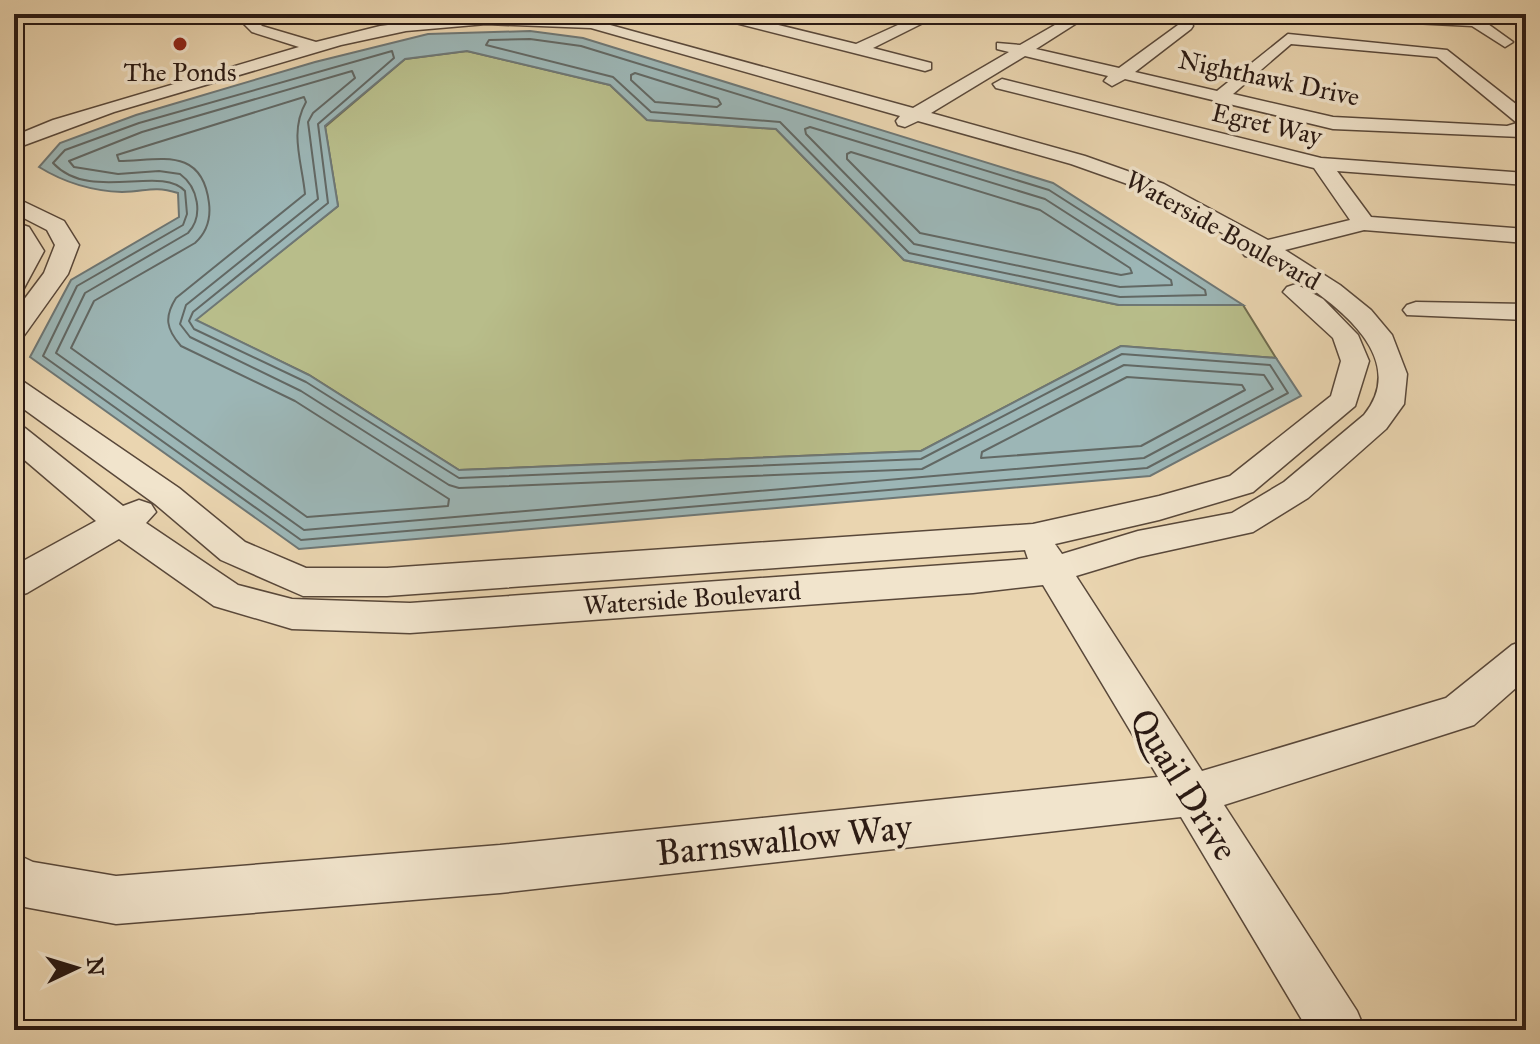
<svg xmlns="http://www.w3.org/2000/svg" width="1540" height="1044" viewBox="0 0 1540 1044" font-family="'IM FELL Great Primer',serif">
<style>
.green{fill:#b8bd8a;stroke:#706b4e;stroke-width:2}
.water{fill:#9cb6b6;stroke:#6e7775;stroke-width:2}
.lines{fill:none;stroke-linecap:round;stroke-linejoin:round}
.shore{stroke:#626864;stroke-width:2}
.minor-casing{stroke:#59483a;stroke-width:3}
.minor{fill:#f1e4cc;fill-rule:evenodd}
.poi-dot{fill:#8f2418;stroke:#f1e4cc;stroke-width:3}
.labels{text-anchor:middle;stroke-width:7;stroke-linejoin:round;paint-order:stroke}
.far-poi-label{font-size:26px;fill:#291913;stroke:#f1e4cc}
.far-street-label{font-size:26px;fill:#291913;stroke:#f1e4cc}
.near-street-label{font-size:36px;fill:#291913;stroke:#f1e4cc}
</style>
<rect width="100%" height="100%" fill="#ead5b0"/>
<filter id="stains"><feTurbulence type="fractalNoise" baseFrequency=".0025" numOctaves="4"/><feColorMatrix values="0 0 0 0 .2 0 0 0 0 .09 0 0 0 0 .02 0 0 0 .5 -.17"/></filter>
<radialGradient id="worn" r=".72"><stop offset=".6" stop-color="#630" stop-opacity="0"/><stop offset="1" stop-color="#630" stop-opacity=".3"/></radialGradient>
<!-- green -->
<polygon class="green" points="467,51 610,85 647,120 776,129 904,260 1119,305 1243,305 1276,358 1121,346 921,451 459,470 309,375 195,320 338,206 325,127 405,59"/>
<!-- water -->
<path class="water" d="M530,31L583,38L1053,183L1243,305H1119L904,260L776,129L647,120L610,85L467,51L405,59L325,126L338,206L196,320L309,375L459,470L921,451L1121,346L1276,358L1301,396L1150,476L299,549L30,357L71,280L179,217L178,193C151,185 147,192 122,192C91,191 65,183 39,167L60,143L136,115L315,62L428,34Z"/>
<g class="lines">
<!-- shore -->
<g class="shore">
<polygon points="530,39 581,46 1049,190 1205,290 1206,295 1120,297 909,253 780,122 651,112 613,77 486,45 489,40"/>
<path d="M392,51L394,58L318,124L328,203L193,312L189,321L194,329L306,382L459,478L921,459L1122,354L1270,365L1288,393L1147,468L301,540L43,356L77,286L183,225L187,214L185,191C161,164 90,203 53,163L65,150L139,123Z"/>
<path d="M352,71L355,78L313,113L308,122L318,199L186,305L180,324L190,337L301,391L449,485L459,488L922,469L1124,365L1264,375L1273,389L1144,458L304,530L56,353L85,293L188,233C204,216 198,187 180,174L159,171L118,174L74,167L69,161L142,132Z"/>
<polygon points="635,73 718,99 721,104 717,107 655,102 631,80 631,75"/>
<path d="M304,97L306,102C289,132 302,162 305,194L176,298C164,317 166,329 181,346L295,401L449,499L448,506L307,517L71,348L94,301L195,243C207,232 211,219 209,203C202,145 158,161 119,161L117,155Z"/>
<polygon points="810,127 1045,199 1171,280 1172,285 1120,287 914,244 806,134 805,129"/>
<polygon points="851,152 1040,210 1130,268 1132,273 1121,275 920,233 847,159 847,154"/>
<polygon points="1127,377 1242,385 1245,390 1141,446 981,458 982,452"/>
</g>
<!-- minor casing -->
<g class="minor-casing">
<g id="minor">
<path d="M247,14H261L258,22L262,26L316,42L380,26L459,16L540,15L592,20L913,108L1009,52L997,49V43L1020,45L1074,14H1091L1036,49L1119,68L1178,25L1174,14H1188L1193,26L1191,29L1135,72L1217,91L1288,34L1447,50L1526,112V135L1521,137L1333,129L1125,79L1112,86L1104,81L1108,76L1025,56L931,113L1085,156L1164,184L1268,240L1350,220L1314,168L996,88L993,84L1002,79L1321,158L1526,173V185L1337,171L1371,217L1526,229V243L1364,230L1285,250L1340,285L1371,310L1392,335L1407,374L1404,404L1386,429L1308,498L1253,532L1139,557L1076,576L1202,771L1446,698L1512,645L1526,640V679L1474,725L1224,805L1357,1011L1365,1030H1308L1181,817L500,893L116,924L14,905V853L33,862L116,876L500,845L1158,777L1043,585L973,593L410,633L292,629L214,606L119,539L27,593L14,597V566L96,521L14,451V425L25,428L123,506L139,500L151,504L156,512L146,523L238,585L292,599L410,603L1028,559L1025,550L387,596H303L221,560L155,504L14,402V379L24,382L179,488L245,542L306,568H387L1033,524L1159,496L1230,476L1331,396L1341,361L1333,338L1283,292L1287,287L1296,284L1323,299L1358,335L1369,361L1355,406L1253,492L1159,520L1055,544L1062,554L1138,531L1232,513L1284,482L1364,415C1410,358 1337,305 1294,277C1285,271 1273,259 1262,257C1257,255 1251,258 1245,256L1241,251L1245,246L1150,192L1071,164L918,121L905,127L898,125L896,121L900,116L591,28L486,24L406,31L341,45L114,112L14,149V136L53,120L299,47L252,32L243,23ZM1291,44L1437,57L1517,123L1507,126L1333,117L1233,94Z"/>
<polygon points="710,14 734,14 856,44 922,14 941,14 873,48 931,63 931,69 925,71 712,17"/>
<polygon points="1308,14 1459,17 1457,14 1474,14 1513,42 1505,47 1472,26 1315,18"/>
<polygon points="14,197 64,221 79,245 68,274 23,337 14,339 14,313 44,273 55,245 47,230 14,213"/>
<polygon points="14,222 29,227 44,251 23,290 14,292 14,262 20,251 14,240"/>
<polygon points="1416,302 1526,304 1526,320 1407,315 1403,310 1407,305"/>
</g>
</g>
<!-- minor -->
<use href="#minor" class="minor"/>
</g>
<!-- markers -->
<circle class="poi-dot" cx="180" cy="44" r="8"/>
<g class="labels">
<!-- far-poi labels -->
<g class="far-poi-label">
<text x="180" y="81">The Ponds</text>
</g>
<!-- far-street labels -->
<g class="far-street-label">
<text transform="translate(1269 78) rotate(12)" y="9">Nighthawk Drive</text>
<text transform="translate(1267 124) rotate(13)" y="9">Egret Way</text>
<text transform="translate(1223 230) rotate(29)" y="9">Waterside Boulevard</text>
<text transform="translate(692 598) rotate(-4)" y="9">Waterside Boulevard</text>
</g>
<!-- near-street labels -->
<g class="near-street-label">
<text transform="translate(1185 784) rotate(58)" y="13">Quail Drive</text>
<text transform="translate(784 839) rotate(-6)" y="13">Barnswallow Way</text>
</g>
</g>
<!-- margin -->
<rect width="1540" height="1044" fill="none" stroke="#ead5b0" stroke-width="48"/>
<rect x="16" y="16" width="1508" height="1012" fill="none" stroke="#291913" stroke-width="4"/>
<rect x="24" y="24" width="1492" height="996" fill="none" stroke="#291913" stroke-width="2"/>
<!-- north arrow -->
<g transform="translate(76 968) rotate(86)" stroke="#f1e4cc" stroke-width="6" paint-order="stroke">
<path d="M0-6L14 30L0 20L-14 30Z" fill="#291913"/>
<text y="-12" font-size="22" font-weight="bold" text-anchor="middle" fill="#291913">N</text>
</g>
<rect width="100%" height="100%" filter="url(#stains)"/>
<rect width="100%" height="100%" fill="url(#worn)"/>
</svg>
